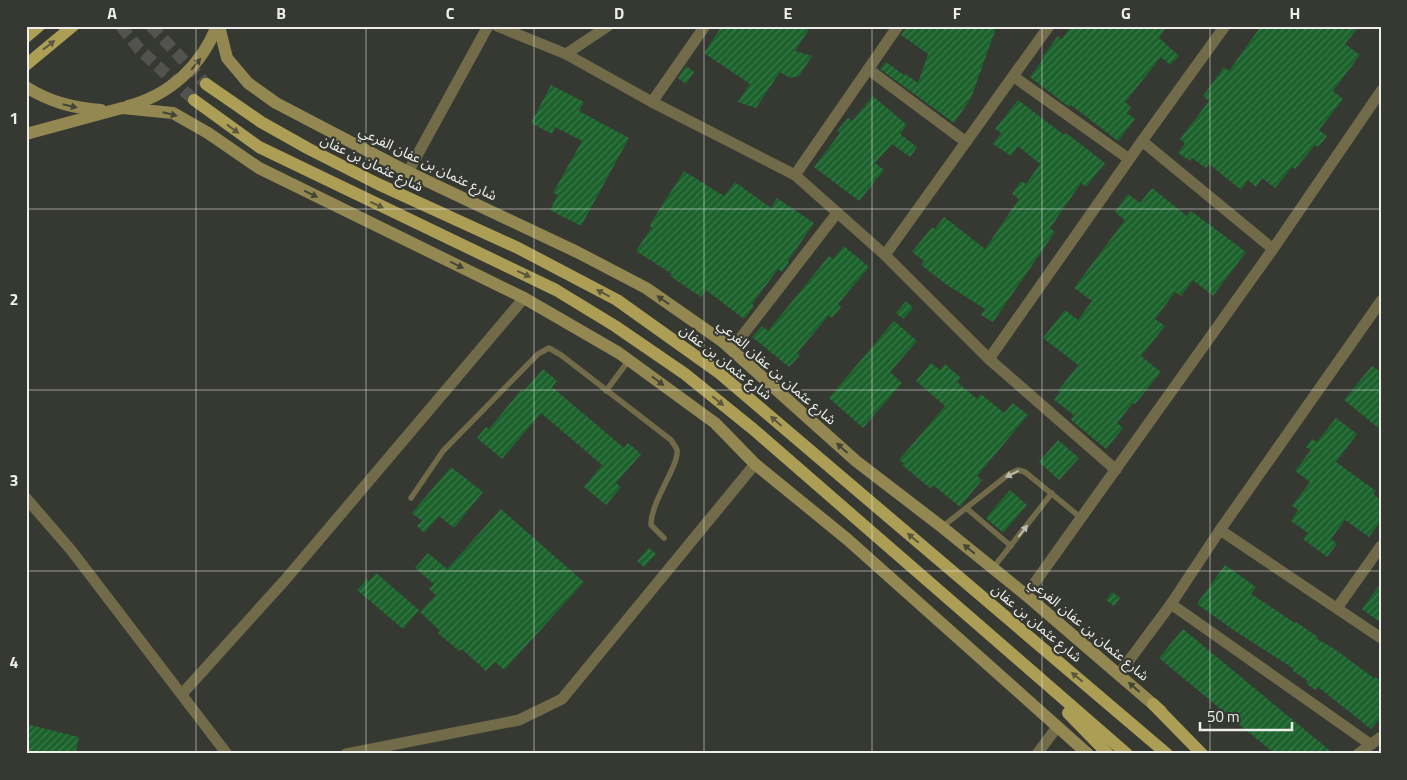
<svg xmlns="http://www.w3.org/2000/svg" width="1407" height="780" viewBox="0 0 1407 780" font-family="'Titillium Web','Noto Sans Arabic',sans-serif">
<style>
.building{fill:url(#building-hatch)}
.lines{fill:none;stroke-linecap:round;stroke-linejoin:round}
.primary-tunnel{stroke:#52534e;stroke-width:12;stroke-dasharray:12 6;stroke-linecap:butt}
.service{stroke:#726b4a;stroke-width:5.5}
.minor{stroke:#726b4a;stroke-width:11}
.secondary{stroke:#938851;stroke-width:12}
.primary{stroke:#ad9e56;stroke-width:12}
.oneway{fill:#5a573d}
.oneway2{fill:#444437}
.oneway3{fill:#bcbaab}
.grid{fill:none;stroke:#eeefec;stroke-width:1;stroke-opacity:0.55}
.labels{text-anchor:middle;stroke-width:4.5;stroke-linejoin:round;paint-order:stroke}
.street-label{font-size:14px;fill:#eeefec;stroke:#363832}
.neatline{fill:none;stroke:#eeefec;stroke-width:2}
.grid-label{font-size:16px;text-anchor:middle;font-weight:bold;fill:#eeefec}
</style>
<defs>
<pattern id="building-hatch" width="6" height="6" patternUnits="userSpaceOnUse" patternTransform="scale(1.25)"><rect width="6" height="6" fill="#1b622c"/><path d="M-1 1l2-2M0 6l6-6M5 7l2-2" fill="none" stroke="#3c794b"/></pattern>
</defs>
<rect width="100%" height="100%" fill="#363832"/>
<!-- building -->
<g class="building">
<polygon points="722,26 811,26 795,51 812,56 799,76 790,78 780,72 756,108 738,102 750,84 704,53"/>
<polygon points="907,26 990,26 996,28 971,98 954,123 880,69 886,62 904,75 905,74 918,83 928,54 901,35"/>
<polygon points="1071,26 1167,26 1159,38 1179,56 1170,65 1161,57 1125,102 1131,107 1127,113 1135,119 1118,141 1071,105 1069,107 1030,77 1044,58 1043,56 1058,36 1062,39"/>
<polygon points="1261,26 1359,26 1345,44 1360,55 1333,91 1343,99 1319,130 1327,136 1318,147 1315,145 1295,169 1292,167 1275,188 1262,178 1256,187 1248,180 1241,190 1209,164 1206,168 1192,158 1190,161 1178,153 1185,143 1180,139 1209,101 1203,96 1224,67 1229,71"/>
<polygon points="686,66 694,72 686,84 678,78"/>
<polygon points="551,85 584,102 579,111 629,138 581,226 550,210 558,195 553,193 582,141 555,127 552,134 531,123"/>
<polygon points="873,96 907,125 900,134 917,147 910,157 892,144 875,163 884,170 859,201 814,167 840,133 837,131 848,118 852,121"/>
<polygon points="1018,100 1064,135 1066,133 1105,163 1086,187 1081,183 1050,228 1055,232 993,322 981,315 985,309 947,285 921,265 924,261 912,252 932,227 935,229 944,217 985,249 1019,199 1012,194 1021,181 1026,184 1040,164 1018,146 1011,156 993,144 1001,133 995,129"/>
<polygon points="684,171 724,196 735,182 771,208 777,198 814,223 788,261 789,262 782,272 778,269 752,304 754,306 744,319 706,290 701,297 670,276 672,274 636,251 652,227 649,226"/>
<polygon points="1152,188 1187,216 1191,211 1246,252 1213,296 1193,280 1181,296 1175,292 1155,319 1165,326 1141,356 1161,372 1135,404 1133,403 1117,423 1123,428 1106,449 1071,420 1074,415 1054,400 1060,392 1058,391 1078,365 1043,338 1065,310 1078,320 1092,301 1074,288 1125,220 1115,212 1128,194 1140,203"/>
<polygon points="844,246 869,267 838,304 841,307 832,318 829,315 797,353 800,355 789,367 752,337 762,326 768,331 829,256 833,259"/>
<polygon points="906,301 913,308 903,319 896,313"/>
<polygon points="894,321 917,341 890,372 902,383 863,428 829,398"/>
<polygon points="931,363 940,370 945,364 961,378 957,382 977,399 981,394 1004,413 1013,403 1028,415 977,476 982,480 960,507 933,485 930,488 902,465 904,463 899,460 945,406 916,381"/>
<polygon points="1372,366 1381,372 1381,430 1344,400"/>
<polygon points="543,369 557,381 552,387 624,448 628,443 641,454 616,483 621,487 606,505 584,487 602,465 541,413 502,459 477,438 486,427 489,429 521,390 523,392"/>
<polygon points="1336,418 1357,434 1336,462 1376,491 1373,494 1381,500 1381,521 1369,537 1345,520 1331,539 1337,544 1327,557 1303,539 1308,533 1291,521 1298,510 1292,506 1310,482 1295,471 1311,450 1306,447 1312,439 1317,442"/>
<polygon points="1058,440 1079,458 1059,480 1039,462"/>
<polygon points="451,467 483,492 454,528 439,516 424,533 417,526 422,521 412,513"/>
<polygon points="1010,490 1027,505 1003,533 986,518"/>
<polygon points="501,509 584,582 504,670 495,662 486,671 462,649 459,651 438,633 440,631 420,612 436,595 429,589 434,584 415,568 428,553 447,569"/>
<polygon points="649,548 656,554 644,567 637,561"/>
<polygon points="1225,565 1256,587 1251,594 1295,623 1296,622 1318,637 1317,639 1333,648 1374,678 1375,677 1381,681 1381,717 1371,729 1318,687 1315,690 1306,683 1308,681 1293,671 1294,669 1235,631 1197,604"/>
<polygon points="376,573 419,610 403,629 357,590 367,579 369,581"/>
<polygon points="1381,583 1381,623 1362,609"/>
<polygon points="1112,592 1120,598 1114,606 1106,600"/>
<polygon points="1183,629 1334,754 1275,754 1159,658"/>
<polygon points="30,725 79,737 75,754 26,754 26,740"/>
</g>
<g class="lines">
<!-- primary-tunnel -->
<g class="primary-tunnel">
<polyline points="121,26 139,49 194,100"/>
<polyline points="151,26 206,84"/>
</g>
<!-- service -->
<g class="service">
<polyline points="606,391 629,360"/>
<path d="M411,498L443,451L538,354L549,348L561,355L671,440C673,443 676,447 677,450C679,467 651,500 651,525L664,538"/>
<polyline points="966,508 1011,546"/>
<polyline points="942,527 1009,474 1018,470 1025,472 1080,517"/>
<polyline points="993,568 1052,493"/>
</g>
<!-- minor -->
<g class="minor">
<polyline points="497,26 566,54 652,102 795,175 885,255 989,359 1116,470"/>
<polyline points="566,54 608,26"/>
<polyline points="868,69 966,142"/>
<polyline points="1013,76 1129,159"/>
<polyline points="652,102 705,26"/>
<polyline points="1142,141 1273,249"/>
<polyline points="408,172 488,26"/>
<polyline points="795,175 898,26"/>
<polyline points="885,255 1049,26"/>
<polyline points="732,349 837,213"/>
<polyline points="989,359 1142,141 1225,26"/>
<polyline points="26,498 71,550 227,754"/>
<polyline points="1220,530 1381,638"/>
<polyline points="1026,595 1273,249 1381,91"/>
<polyline points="1171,604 1370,744"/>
<polyline points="1337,608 1381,546"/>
<polyline points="1119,674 1171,604 1220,530 1381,301"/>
<polyline points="182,694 285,580 524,298"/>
<polyline points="346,754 519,720 562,699 755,464"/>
<polyline points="1037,754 1057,727"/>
<polyline points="1358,754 1381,737"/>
</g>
<!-- secondary -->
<g class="secondary">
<polyline points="219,26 227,58 248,83 276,103 408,172 577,252 646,288 722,341 856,461 942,527 1026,595 1161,711"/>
<path d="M26,87C50,102 73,108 101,110"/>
<path d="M128,106C170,95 201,66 217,26"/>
<polyline points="26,134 122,108 173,113 208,133 259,168 524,298 619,353 715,423 755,464 847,539 1088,754"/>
</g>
<!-- primary -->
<g class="primary">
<polyline points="26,37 39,26"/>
<polyline points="26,65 73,26"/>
<polyline points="206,84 261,122 309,149 378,184 518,248 617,300 718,372 1167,754"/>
<polyline points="194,100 259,147 556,290 615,326 685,374 753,429 1127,754"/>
<polyline points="1153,704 1202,754"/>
<polyline points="1068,713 1108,754"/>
</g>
</g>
<!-- one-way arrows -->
<defs><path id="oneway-solid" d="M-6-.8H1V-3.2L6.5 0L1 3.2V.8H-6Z" transform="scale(1.25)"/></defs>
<g class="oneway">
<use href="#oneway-solid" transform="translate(49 45) rotate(-38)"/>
<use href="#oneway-solid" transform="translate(233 129) rotate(36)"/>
<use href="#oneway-solid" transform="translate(377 205) rotate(25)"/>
<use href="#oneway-solid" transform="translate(524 274) rotate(25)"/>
<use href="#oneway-solid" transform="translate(603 293) rotate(-152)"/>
<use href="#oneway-solid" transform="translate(718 401) rotate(39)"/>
<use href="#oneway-solid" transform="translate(776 421) rotate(-139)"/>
<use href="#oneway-solid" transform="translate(913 538) rotate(-140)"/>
<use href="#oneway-solid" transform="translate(1077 677) rotate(-140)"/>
</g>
<g class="oneway2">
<use href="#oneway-solid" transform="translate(196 64) rotate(-51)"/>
<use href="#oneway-solid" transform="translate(70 106) rotate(13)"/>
<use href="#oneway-solid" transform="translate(170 114) rotate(14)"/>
<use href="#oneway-solid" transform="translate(311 194) rotate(26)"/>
<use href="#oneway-solid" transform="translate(457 265) rotate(26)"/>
<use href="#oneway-solid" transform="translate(663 300) rotate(-145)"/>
<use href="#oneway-solid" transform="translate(658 381) rotate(37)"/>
<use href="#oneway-solid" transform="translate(842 448) rotate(-138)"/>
<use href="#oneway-solid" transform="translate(969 549) rotate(-141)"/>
<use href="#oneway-solid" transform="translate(1134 687) rotate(-139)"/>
</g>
<g class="oneway3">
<use href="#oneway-solid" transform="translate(1012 474) rotate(154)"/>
<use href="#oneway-solid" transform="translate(1023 531) rotate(-52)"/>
</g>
<!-- grid -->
<path class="grid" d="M196,26V754M366,26V754M534,26V754M704,26V754M872,26V754M1042,26V754M1210,26V754M26,209H1381M26,390H1381M26,571H1381"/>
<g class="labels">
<!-- street labels -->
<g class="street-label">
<text transform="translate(372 163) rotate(26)" y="5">شارع عثمان بن عفان</text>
<text transform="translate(428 163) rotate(26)" y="5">شارع عثمان بن عفان الفرعي</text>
<text transform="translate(726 362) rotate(38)" y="5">شارع عثمان بن عفان</text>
<text transform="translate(777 372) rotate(41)" y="5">شارع عثمان بن عفان الفرعي</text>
<text transform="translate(1037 623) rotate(40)" y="5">شارع عثمان بن عفان</text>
<text transform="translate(1089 629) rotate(40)" y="5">شارع عثمان بن عفان الفرعي</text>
</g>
</g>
<!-- border -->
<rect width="1407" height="780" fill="none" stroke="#363832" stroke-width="55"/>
<!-- scale -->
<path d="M1200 722v8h92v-8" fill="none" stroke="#eeefec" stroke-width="2.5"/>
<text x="1207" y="722" font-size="15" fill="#eeefec" stroke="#363832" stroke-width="4" paint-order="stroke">50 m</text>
<rect x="28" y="28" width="1352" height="724" class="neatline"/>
<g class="grid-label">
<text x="112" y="19">A</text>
<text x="281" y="19">B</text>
<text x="450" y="19">C</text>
<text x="619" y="19">D</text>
<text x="788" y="19">E</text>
<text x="957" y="19">F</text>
<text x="1126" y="19">G</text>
<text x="1295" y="19">H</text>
<text x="14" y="124">1</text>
<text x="14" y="305">2</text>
<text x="14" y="486">3</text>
<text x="14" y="668">4</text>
</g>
</svg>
